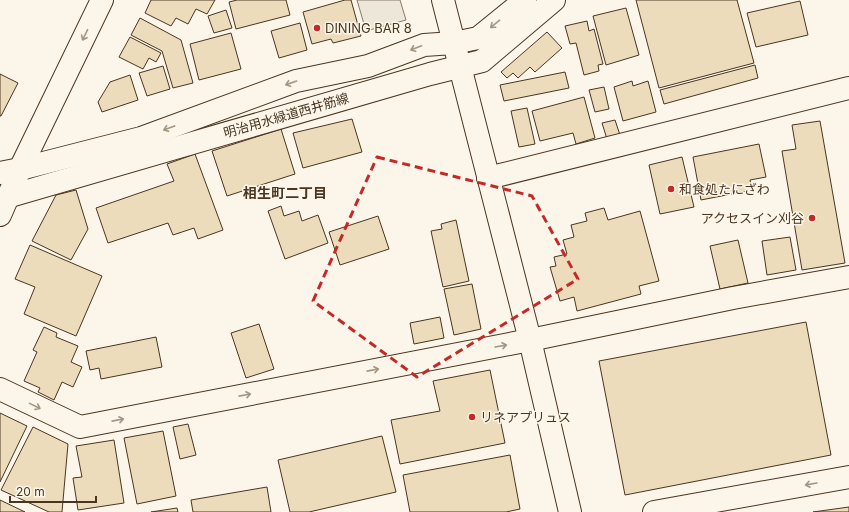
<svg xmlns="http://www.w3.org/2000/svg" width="849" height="512" viewBox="0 0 849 512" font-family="Inter,'Noto Sans JP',sans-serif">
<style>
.parking{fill:#ede7d9;stroke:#887966}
.building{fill:#ecdcbc;stroke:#4a3520}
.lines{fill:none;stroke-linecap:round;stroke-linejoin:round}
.street-casing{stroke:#4a3520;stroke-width:24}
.secondary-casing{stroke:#4a3520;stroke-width:24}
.street{stroke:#fbf6e9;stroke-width:22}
.secondary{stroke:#fbf6e9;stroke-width:22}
.oneway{stroke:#a29684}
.marked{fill:none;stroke:#c62828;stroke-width:3;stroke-dasharray:8 5;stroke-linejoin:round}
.poi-dot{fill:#c62828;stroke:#fbf6e9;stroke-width:1.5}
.labels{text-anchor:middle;stroke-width:3;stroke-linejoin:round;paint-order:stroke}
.poi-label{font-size:13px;fill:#4a3520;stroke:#fbf6e9;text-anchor:start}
.street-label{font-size:13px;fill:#4a3520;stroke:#fbf6e9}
.neighbourhood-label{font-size:14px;font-weight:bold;fill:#4a3520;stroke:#fbf6e9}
</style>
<rect width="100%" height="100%" fill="#fbf6e9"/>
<!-- parking -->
<polygon class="parking" points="357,0 400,0 406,20 366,31"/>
<!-- building -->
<g class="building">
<polygon points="151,0 215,0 207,14 196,9 188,24 176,18 171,26 145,13"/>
<polygon points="237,0 286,0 290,15 236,29 229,2"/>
<polygon points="345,0 351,0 361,36 333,43 331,39 312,44 303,12"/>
<polygon points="636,0 737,0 754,63 659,88"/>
<polygon points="800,1 808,35 756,47 747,13"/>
<polygon points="626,8 639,55 606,65 593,16"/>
<polygon points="226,10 232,28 214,33 208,16"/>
<polygon points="140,18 181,40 193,83 173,88 162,51 131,35"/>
<polygon points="587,21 589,31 594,29 603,64 598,65 599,71 584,75 576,43 570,44 565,26"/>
<polygon points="300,23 307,50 279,58 271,31"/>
<polygon points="547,32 562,48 535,72 530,67 518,78 513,73 507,78 501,72"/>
<polygon points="231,33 241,69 199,80 190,44"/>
<polygon points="130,37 161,53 156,62 149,58 143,69 119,57"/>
<polygon points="755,65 758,78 664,104 660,90"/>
<polygon points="163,66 170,89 147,96 139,73"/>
<polygon points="565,72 569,88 504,101 500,85"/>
<polygon points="0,74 18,83 1,116 0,116"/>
<polygon points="130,75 138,100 102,112 98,102 110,82"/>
<polygon points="632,81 633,86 648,81 656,112 623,121 614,87"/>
<polygon points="604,87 609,109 595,112 589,90"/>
<polygon points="584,97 595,138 576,144 573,133 540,141 532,111"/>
<polygon points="527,108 535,144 519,147 511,111"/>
<polygon points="352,119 362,152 303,168 293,133"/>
<polygon points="615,120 620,135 607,139 602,123"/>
<polygon points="820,121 845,263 802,270 782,151 796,149 792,125"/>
<polygon points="281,129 295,174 227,196 212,151"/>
<polygon points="759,144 766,177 750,180 752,190 701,200 693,157"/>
<polygon points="195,154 223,230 198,239 194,228 173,235 168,223 108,243 96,208 174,181 167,164"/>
<polygon points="682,157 694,207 660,214 649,165"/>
<polygon points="76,190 88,229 71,260 32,241 56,195"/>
<polygon points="281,206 284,216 299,211 302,221 318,215 328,243 285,259 268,211"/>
<polygon points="604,208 608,220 640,211 659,281 639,286 641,294 577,311 574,297 560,301 550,267 556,266 554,257 567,254 563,240 574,237 571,225 587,221 585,213"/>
<polygon points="378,216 389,249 340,265 329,232"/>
<polygon points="456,220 469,281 443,287 431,231 442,229 441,224"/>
<polygon points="790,237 796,270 767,275 762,241"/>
<polygon points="738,240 748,283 720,289 710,246"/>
<polygon points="30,245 102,276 76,336 24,314 35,287 15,279"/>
<polygon points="472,284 481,329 454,335 444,289"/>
<polygon points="440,317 444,338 414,344 410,323"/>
<polygon points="806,322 831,455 625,495 599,361"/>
<polygon points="259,324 274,369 246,378 231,333"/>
<polygon points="44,327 57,333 56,337 78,346 71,362 82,367 73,387 62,382 54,400 38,392 40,388 24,381 37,352 33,350"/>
<polygon points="156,337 162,367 101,379 99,368 90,370 86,351"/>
<polygon points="490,370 505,443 400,464 391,420 440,411 433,381"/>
<polygon points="0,413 27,426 0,482"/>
<polygon points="188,424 196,455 180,459 173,427"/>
<polygon points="33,427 68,444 62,512 49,512 1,490"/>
<polygon points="163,431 176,496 137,504 124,438"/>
<polygon points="382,436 396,492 309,512 290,512 278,460"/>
<polygon points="114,440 124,503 78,510 73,478 82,477 76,446"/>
<polygon points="510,455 520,509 506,512 410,512 403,475"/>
<polygon points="267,487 271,512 193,512 191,500"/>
<polygon points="0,500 25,512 0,512"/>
<polygon points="849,507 849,512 813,512"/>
<polygon points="177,508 178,512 151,512"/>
</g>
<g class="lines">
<!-- street casing -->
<g class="street-casing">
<g id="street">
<polyline points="443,0 530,340 570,512"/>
<polyline points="488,178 849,88"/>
<polyline points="0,199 430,74 482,61 554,0"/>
<polyline points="0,389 80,427 530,340 733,298 849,277"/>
<polyline points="654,512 849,477"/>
</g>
</g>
<!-- secondary casing -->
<g class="secondary-casing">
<g id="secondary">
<polyline points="0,173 20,169 141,138 296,81 368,66 424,45 454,43 478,38 525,0"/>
<polyline points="0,215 20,169 102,0"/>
</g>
</g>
<!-- street -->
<use href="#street" class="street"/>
<!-- secondary -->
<use href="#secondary" class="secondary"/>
</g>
<!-- one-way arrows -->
<defs><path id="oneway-shaft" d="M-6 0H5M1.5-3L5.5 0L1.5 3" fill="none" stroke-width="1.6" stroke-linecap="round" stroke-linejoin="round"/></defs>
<g class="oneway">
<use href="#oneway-shaft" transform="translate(495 24) rotate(141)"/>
<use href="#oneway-shaft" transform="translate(85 35) rotate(116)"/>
<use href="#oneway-shaft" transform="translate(416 48) rotate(159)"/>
<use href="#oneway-shaft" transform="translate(291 83) rotate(161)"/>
<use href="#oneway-shaft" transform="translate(169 128) rotate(160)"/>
<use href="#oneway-shaft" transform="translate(501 346) rotate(-10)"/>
<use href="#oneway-shaft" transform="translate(373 370) rotate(-11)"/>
<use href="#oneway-shaft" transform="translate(245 395) rotate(-11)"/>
<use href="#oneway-shaft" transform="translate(35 406) rotate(26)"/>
<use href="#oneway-shaft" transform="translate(118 420) rotate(-11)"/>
<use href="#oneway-shaft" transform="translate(811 484) rotate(170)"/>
</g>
<!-- marked area -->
<path class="marked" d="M377,157L532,196L578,279L417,377L313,301Z"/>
<!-- markers -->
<g class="poi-dot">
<circle cx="317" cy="28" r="4"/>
<circle cx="671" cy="189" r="4"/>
<circle cx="812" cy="218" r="4"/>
<circle cx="472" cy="417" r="4"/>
</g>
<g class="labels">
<!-- poi labels -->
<g class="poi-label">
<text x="325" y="33">DINING BAR 8</text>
<text x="679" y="194">和食処たにざわ</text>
<text x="804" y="223" text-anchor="end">アクセスイン刈谷</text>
<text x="480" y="422">リネアプリュス</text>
</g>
<!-- street labels -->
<g class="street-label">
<text transform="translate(286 115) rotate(-16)" y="5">明治用水緑道西井筋線</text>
</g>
<!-- neighbourhood labels -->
<g class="neighbourhood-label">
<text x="285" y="198">相生町二丁目</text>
</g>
</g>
<!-- scale -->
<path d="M10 496v6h86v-6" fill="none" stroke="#4a3520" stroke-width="2"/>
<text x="16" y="496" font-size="12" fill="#4a3520" stroke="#fbf6e9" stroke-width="3" paint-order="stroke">20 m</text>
</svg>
